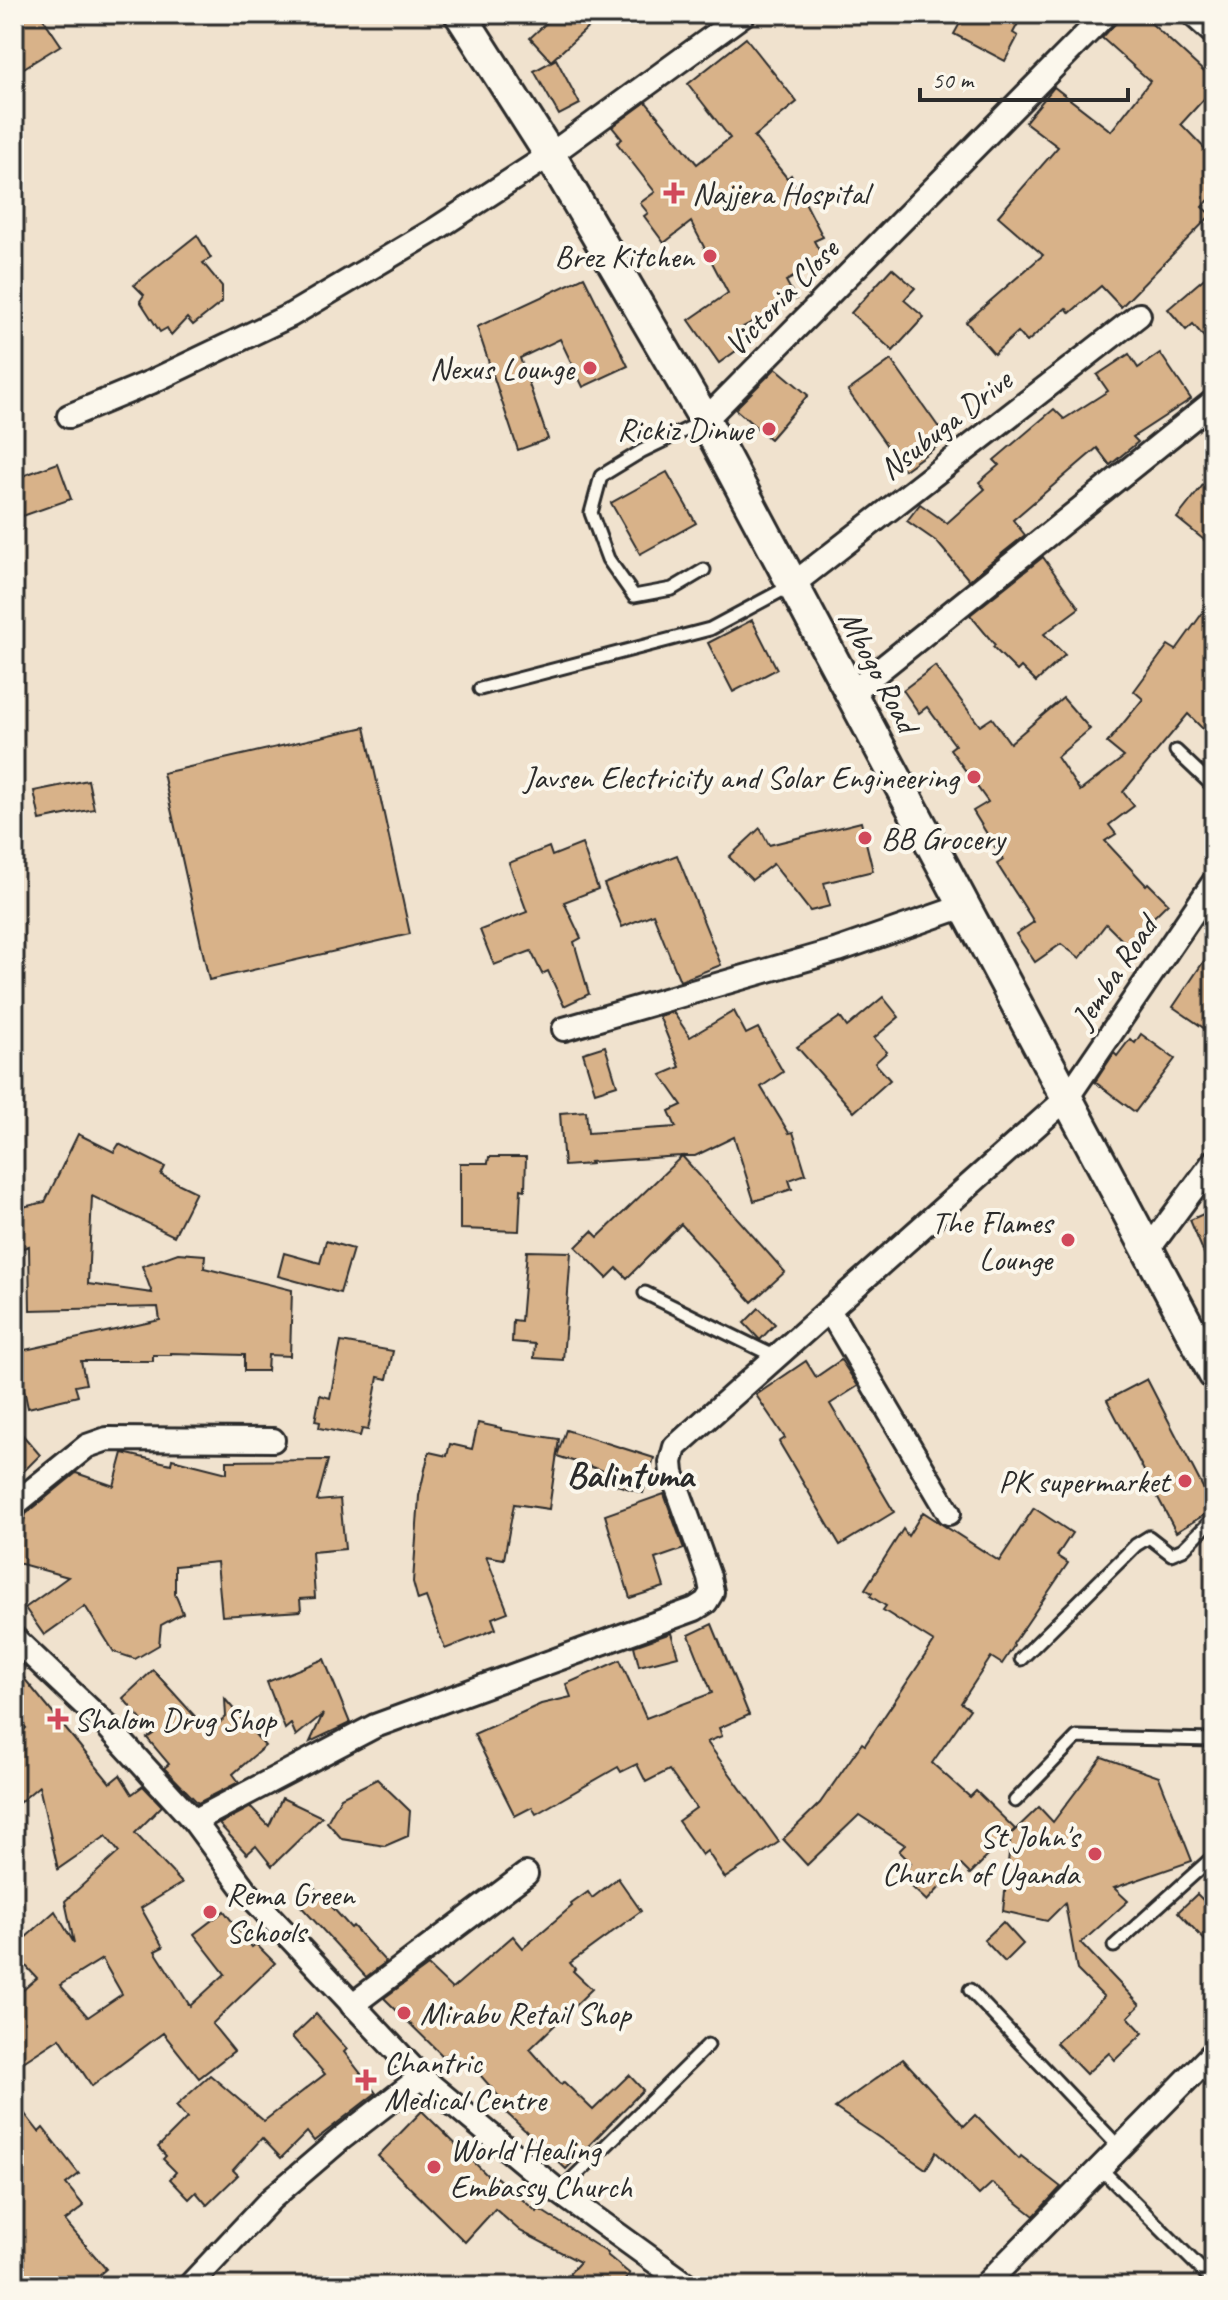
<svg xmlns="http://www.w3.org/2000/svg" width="1228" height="2300" viewBox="0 0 1228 2300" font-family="Caveat,sans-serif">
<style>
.building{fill:#d8b289;stroke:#2b2b2b;stroke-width:2;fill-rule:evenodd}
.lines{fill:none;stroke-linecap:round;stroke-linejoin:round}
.lane-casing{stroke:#2b2b2b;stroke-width:17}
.street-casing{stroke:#2b2b2b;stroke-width:28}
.secondary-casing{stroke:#2b2b2b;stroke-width:36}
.lane{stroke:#fbf7ec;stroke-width:11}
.street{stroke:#fbf7ec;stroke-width:22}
.secondary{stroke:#fbf7ec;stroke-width:30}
.poi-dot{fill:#d1495b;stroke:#fbf7ec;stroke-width:3}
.labels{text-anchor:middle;stroke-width:8;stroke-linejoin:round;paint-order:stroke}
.poi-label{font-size:32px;fill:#2b2b2b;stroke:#fbf7ec;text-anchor:start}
.street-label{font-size:32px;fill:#2b2b2b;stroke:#fbf7ec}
.quarter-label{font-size:36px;font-weight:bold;fill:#2b2b2b;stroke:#fbf7ec}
</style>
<rect width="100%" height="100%" fill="#f0e2ce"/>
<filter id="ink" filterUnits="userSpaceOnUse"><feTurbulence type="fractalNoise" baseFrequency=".0125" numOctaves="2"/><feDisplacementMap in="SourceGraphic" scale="16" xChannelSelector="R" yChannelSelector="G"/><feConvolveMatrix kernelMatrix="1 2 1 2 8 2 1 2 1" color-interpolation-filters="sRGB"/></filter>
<g filter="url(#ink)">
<!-- building -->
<g class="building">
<polygon points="14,14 40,14 61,45 14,74"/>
<polygon points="556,14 603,14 551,61 530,38"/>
<polygon points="965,14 1023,14 1013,33 1018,36 1005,61 954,34"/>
<polygon points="1120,14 1141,14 1214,81 1214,88 1181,124 1214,158 1214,195 1202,207 1211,215 1121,307 1101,286 1070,313 1066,308 1027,342 1018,332 994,354 966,322 1043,255 998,216 1058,147 1025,122 1054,87 1111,131 1150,81 1102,38 1116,23"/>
<polygon points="746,38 797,102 754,137 787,178 791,175 823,237 814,241 825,261 786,281 796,299 741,328 750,341 719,363 689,320 728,293 691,222 664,243 644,216 648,213 640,203 655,192 617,143 622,139 612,127 646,102 697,164 730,138 688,84"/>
<polygon points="556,59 580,104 559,115 534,71"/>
<polygon points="197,235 211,258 203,263 222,286 222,302 193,325 187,318 171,335 167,328 160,332 140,301 144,295 134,285"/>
<polygon points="892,268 915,288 904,300 924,317 893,351 851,313"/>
<polygon points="1214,270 1214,349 1193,324 1186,330 1168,309"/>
<polygon points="584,277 628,366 583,387 560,339 520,358 548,439 518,450 477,327"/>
<polygon points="1160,353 1191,399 1133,437 1138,442 1110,465 1097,448 1013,520 1025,535 969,580 937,542 907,521 920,504 947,523 985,489 979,482 999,465 994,460 1054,409 1064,419 1108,391 1097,375 1129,354 1138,368"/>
<polygon points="891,360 947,439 904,470 848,391"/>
<polygon points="776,368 808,395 770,439 735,409"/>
<polygon points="58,463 71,499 14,519 14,479"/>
<polygon points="1214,471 1214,548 1177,518"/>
<polygon points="667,472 696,523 640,554 611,503"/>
<polygon points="1043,557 1079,608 1044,634 1065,655 1036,682 1021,667 1017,671 993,647 995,645 970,615"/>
<polygon points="1214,597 1214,740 1188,714 1123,792 1134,806 1109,825 1116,834 1105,841 1146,885 1148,883 1168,903 1126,944 1106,924 1080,958 1061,944 1035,962 1016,934 1034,922 997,864 1003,860 973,811 988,802 950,749 955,745 927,707 919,713 903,690 935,666 980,726 992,718 1010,743 1063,698 1090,729 1057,757 1080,791 1124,757 1107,743 1143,699 1134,691 1168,645 1176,650"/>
<polygon points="752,620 777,669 733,692 708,643"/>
<polygon points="365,727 410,934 209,980 163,773"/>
<polygon points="88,780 94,809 40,820 34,791"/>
<polygon points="861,822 873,871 824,883 830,906 810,911 773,864 752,880 729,857 760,828 769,845"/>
<polygon points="582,844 598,889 564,902 581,938 574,942 589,994 564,1006 548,971 542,974 531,951 494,965 480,930 527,912 509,863 549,847 552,856"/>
<polygon points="677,855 721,965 680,981 653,914 622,927 604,884"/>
<polygon points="1214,946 1214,1035 1173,1007"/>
<polygon points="883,997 899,1017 874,1038 887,1052 875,1063 890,1080 854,1112 797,1047 840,1017 847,1027"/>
<polygon points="734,1011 746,1034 758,1028 783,1072 761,1087 789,1133 793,1132 806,1174 789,1180 792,1189 754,1201 734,1137 695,1156 682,1156 785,1272 752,1302 681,1224 627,1278 617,1268 607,1278 576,1247 592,1231 598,1237 682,1156 590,1162 591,1164 564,1166 560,1113 586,1111 588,1133 676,1127 669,1111 682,1105 661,1075 680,1067 659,1016 673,1012 690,1037"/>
<polygon points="1141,1034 1175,1059 1135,1112 1095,1082 1114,1053 1117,1056 1130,1039 1135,1043"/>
<polygon points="605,1046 617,1085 595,1092 583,1053"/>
<polygon points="78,1134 114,1152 119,1144 165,1167 161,1175 196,1192 174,1236 92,1196 88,1284 152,1293 142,1266 178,1253 205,1255 204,1268 292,1290 290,1356 268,1355 267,1371 244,1371 244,1355 171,1353 171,1355 153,1355 153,1361 81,1361 86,1384 75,1386 78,1396 28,1408 16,1352 160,1320 158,1307 30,1310 29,1246 14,1251 14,1209 45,1202"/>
<polygon points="489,1157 526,1157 525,1190 521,1189 519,1231 460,1229 460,1163 488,1163"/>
<polygon points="1214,1209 1214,1277 1190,1220"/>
<polygon points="326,1241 353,1249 340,1293 278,1276 284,1253 320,1263"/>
<polygon points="527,1251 571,1252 563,1360 534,1358 535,1344 512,1342 513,1320 521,1321"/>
<polygon points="759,1308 775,1324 760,1340 744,1323"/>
<polygon points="341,1342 393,1351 387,1379 378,1377 368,1430 362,1429 360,1436 319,1428 320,1422 315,1421 320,1395 330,1398"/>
<polygon points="841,1360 858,1386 830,1404 894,1512 840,1545 779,1442 785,1438 756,1395 806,1361 816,1377"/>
<polygon points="1147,1379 1214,1509 1176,1532 1107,1400"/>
<polygon points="478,1423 501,1428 501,1430 559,1439 549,1509 514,1504 504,1559 486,1556 508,1612 492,1618 496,1629 445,1649 426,1597 418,1600 413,1582 419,1496 429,1452 447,1456 450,1444 472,1449"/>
<polygon points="14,1425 40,1455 14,1481"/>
<polygon points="566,1430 654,1458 643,1493 604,1481 607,1472 557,1456"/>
<polygon points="123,1453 171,1464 172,1459 227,1473 227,1461 328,1460 317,1501 340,1499 345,1549 312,1552 315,1598 300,1599 301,1611 222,1616 217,1562 175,1566 175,1594 183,1613 161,1625 159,1645 135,1659 114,1652 85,1606 44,1635 25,1608 68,1577 14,1562 14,1553 26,1514 76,1473 114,1486"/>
<polygon points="664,1494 684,1549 655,1559 664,1587 630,1598 605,1515"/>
<polygon points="1034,1508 1072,1533 1057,1556 1068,1563 1013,1644 1014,1646 1002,1664 991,1657 961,1703 970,1709 932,1763 970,1797 976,1791 1015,1829 970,1874 961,1865 927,1901 899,1875 911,1863 899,1851 905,1845 859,1815 807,1865 783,1839 820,1803 862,1743 865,1745 934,1642 883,1610 886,1606 870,1596 872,1593 865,1589 903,1529 908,1536 923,1512 999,1561"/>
<polygon points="712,1624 749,1715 719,1728 722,1736 707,1742 779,1842 725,1878 707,1851 702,1855 678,1821 696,1808 669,1770 646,1782 637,1764 621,1772 618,1767 536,1814 532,1807 515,1816 474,1734 541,1704 571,1697 566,1684 620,1660 646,1718 712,1693 689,1635"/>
<polygon points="671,1633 678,1656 639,1666 634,1646"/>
<polygon points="324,1659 350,1723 310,1742 323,1714 296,1736 291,1724 285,1729 267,1682"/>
<path d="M14,1666L110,1783L120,1775L132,1794L143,1786L162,1806L135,1833L182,1883L141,1908L163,1947L155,1951L190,2006L225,1974L194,1934L224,1911L252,1947L256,1944L275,1963L212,2024L234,2051L199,2078L163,2033L92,2086L60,2038L14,2068V1998L37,1978L14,1953V1948L55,1911L74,1943L65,1901L119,1852L106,1836L58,1869L39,1786L14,1807V1739L26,1728L14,1714ZM102,1959L122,1994L88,2017L60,1985Z"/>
<polygon points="153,1670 209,1732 226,1717 225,1699 265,1746 233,1774 239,1782 198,1803 164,1768 169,1764 147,1738 153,1734 123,1698"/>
<polygon points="1102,1757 1159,1777 1192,1861 1114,1888 1128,1901 1081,1943 1140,2005 1128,2017 1143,2033 1115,2060 1109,2053 1086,2074 1056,2043 1104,1997 1077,1970 1065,1903 1047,1921 1003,1911 1011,1834 1039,1807 1053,1822"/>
<polygon points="377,1779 410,1811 408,1836 385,1846 342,1839 327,1822 341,1797"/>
<polygon points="282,1798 322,1817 272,1866 256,1846 247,1854 219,1824 251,1807 269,1826"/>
<polygon points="618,1878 641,1911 570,1963 575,1969 573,1971 592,1989 530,2049 561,2084 564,2082 593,2110 629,2075 643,2090 566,2169 498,2105 503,2101 467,2060 457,2070 384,1998 428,1966 452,1989 513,1936 523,1948 572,1906 571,1904 588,1892 592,1898"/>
<polygon points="314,1887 351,1928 353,1926 386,1962 366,1977 297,1902"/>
<polygon points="1197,1894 1214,1911 1214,1950 1178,1912"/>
<polygon points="1003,1922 1023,1944 1005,1962 984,1940"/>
<polygon points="316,2014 347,2049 344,2052 376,2093 314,2141 307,2132 281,2158 262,2138 233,2170 238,2175 207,2205 196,2192 189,2199 170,2179 176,2172 163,2159 166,2156 158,2147 187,2118 176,2106 210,2075 264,2121 325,2074 292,2037"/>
<polygon points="903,2059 964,2126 975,2115 1019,2159 1021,2156 1061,2187 1034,2216 992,2183 979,2195 936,2152 926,2169 835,2108"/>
<polygon points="14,2100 39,2132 43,2128 79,2174 66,2184 84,2206 65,2221 106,2269 86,2286 14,2286"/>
<polygon points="422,2111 493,2181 496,2177 537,2212 539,2209 608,2253 607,2255 630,2274 620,2286 582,2286 569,2274 580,2262 520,2231 495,2209 465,2242 378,2156"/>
</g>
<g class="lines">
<!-- lane casing -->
<g class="lane-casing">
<g id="lane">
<polyline points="1184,14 1214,41"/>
<polyline points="702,422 642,451 601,476 591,513 608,559 634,596 672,589 704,570"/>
<polyline points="480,689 710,629 792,585"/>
<polyline points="1176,751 1214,787"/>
<polyline points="645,1293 776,1357"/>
<polyline points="1021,1659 1136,1545 1149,1537 1171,1554 1183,1549 1214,1518"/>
<polyline points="1015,1801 1077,1737 1214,1740"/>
<polyline points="1114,1946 1214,1856"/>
<polyline points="970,1990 1120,2148"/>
<polyline points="1100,2168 1214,2282"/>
<polyline points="559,2192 708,2045"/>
</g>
</g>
<!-- street casing -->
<g class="street-casing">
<g id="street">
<polyline points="69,416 151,382 291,315 436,229 550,155 744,14"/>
<polyline points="705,420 1106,14"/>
<polyline points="792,585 1139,315"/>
<polyline points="850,694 1214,401"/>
<polyline points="564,1029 838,950 964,906"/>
<polyline points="1148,1250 1214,1161"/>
<polyline points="829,1310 949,1513"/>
<polyline points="14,1505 87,1446 107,1439 273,1440"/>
<polyline points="14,1638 108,1727 194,1821 245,1890 421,2077 559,2192 689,2286"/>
<polyline points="194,1821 375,1726 695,1609 706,1602 712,1592 709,1577 672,1473 671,1462 675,1447 1067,1098 1214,882"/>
<polyline points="352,2005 526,1874"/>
<polyline points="189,2286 271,2199 342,2138 421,2077"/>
<polyline points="984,2286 1214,2052"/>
</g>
</g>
<!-- secondary casing -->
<g class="secondary-casing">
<polyline id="secondary" points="460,14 550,155 705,420 1214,1374"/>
</g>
<!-- lane -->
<use href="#lane" class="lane"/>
<!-- street -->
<use href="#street" class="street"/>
<!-- secondary -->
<use href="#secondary" class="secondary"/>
</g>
</g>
<!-- markers -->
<g class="poi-dot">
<path d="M670 181h8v8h8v8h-8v8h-8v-8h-8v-8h8z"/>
<circle cx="710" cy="256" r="8"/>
<circle cx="590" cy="368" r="8"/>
<circle cx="769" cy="429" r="8"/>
<circle cx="974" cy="777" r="8"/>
<circle cx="865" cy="838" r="8"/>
<circle cx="1068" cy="1240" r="8"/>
<circle cx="1185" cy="1481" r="8"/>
<path d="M54 1707h8v8h8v8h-8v8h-8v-8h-8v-8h8z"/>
<circle cx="1095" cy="1854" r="8"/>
<circle cx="210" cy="1912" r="8"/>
<circle cx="404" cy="2013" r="8"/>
<path d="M362 2068h8v8h8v8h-8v8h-8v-8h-8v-8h8z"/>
<circle cx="434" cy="2167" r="8"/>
</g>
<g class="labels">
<!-- poi labels -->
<g class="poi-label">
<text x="692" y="204">Najjera Hospital</text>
<text x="694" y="267" text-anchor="end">Brez Kitchen</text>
<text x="574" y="379" text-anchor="end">Nexus Lounge</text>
<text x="753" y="440" text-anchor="end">Rickiz Dinwe</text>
<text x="958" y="788" text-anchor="end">Javsen Electricity and Solar Engineering</text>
<text x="881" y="849">BB Grocery</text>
<text x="1052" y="1233" text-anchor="end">The Flames<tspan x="1052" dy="37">Lounge</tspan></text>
<text x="1169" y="1492" text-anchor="end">PK supermarket</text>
<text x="74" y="1730">Shalom Drug Shop</text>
<text x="1079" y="1847" text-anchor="end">St John's<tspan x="1079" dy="37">Church of Uganda</tspan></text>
<text x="226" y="1905">Rema Green<tspan x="226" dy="37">Schools</tspan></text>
<text x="420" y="2024">Mirabu Retail Shop</text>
<text x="384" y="2073">Chantric<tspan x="384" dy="37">Medical Centre</tspan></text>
<text x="450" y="2160">World Healing<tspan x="450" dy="37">Embassy Church</tspan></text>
</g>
<!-- street labels -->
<g class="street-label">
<text transform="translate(781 297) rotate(-46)" y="11">Victoria Close</text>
<text transform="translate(945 424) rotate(-38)" y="11">Nsubuga Drive</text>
<text transform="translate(879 671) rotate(62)" y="11">Mbogo Road</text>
<text transform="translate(1114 972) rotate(-56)" y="11">Jemba Road</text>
</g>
<!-- quarter labels -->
<g class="quarter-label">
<text x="630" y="1487">Balintuma</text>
</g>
</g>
<!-- margin -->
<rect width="1228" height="2300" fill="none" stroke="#fbf7ec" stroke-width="48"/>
<rect x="24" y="24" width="1180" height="2252" fill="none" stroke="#2b2b2b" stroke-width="3" filter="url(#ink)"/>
<!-- scale -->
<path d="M920 88v12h208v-12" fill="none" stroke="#2b2b2b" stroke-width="4"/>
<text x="932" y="88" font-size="24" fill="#2b2b2b" stroke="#fbf7ec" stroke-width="6" paint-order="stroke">50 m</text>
</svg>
